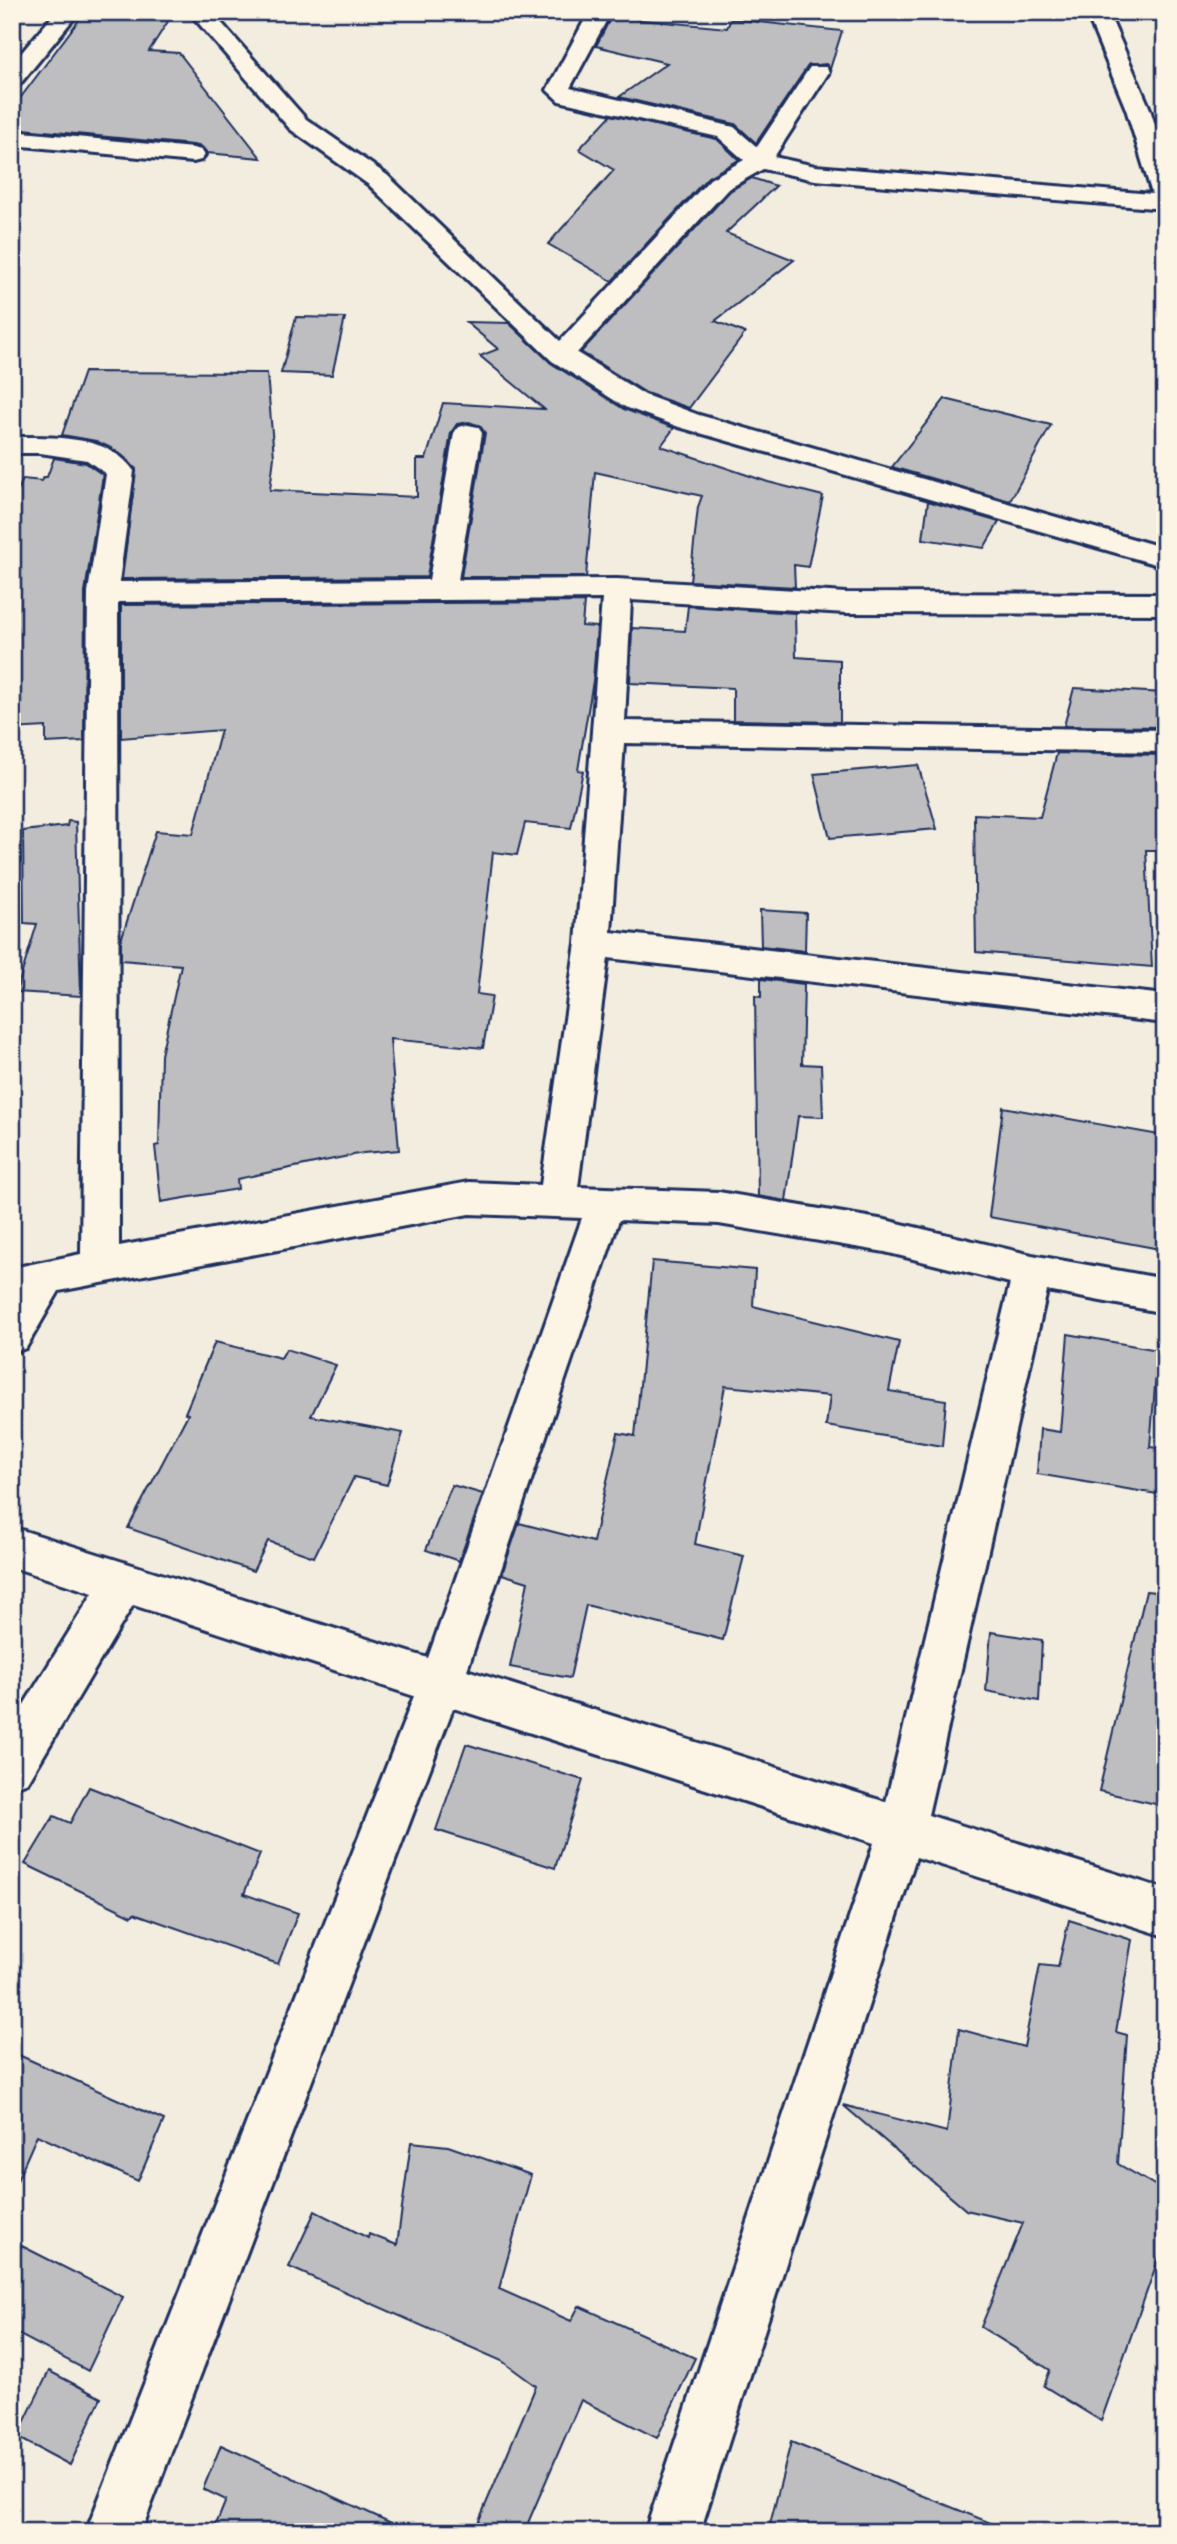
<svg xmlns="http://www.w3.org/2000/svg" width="1177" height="2544" viewBox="0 0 1177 2544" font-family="'Comic Neue',sans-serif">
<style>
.building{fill:#bebec0;stroke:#1b2f5e;stroke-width:2}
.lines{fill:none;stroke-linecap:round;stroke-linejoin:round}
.minor-casing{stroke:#1b2f5e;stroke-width:6}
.minor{fill:#fcf5e5;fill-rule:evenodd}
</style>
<rect width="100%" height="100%" fill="#f3ede0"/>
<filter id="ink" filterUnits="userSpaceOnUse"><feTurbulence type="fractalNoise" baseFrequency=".0143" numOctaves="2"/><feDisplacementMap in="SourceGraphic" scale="14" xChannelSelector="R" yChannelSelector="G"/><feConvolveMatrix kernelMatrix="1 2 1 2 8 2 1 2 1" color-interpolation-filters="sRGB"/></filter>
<g filter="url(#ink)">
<!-- building -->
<g class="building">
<polygon points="85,12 174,12 149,51 179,53 261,158 207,153 202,147 193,145 12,128 12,109"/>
<polygon points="611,17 727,28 731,19 842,31 830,69 826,64 808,66 756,143 735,124 619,97 667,63 596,46"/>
<polygon points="611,115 717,139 739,160 708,177 612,281 548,244 614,170 579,149"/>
<polygon points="752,178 776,186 726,233 794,260 715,321 745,333 689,408 646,393 581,352 730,191"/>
<polygon points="296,317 345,318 332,375 281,373"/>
<polygon points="466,322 509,323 551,363 624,409 674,428 661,446 768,482 823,496 808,567 794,565 795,587 690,581 698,507 702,496 595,472 586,577 461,577 485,433 480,426 469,422 457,424 451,433 427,577 122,579 136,469 111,448 96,441 62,435 84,372 267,373 274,457 270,490 417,497 417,459 426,459 443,403 544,409 480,356 498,349"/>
<polygon points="945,399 1051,425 1010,501 892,467"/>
<polygon points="54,458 86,463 103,475 85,592 84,741 46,743 46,727 12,729 12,505 23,479 42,481 44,477 47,477"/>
<polygon points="928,501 999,522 984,548 923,539"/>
<polygon points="584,602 582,626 597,627 593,681 578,770 583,771 571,828 525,823 517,855 493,852 477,994 492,996 483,1048 390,1039 399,1150 363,1153 237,1179 238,1189 161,1202 155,1146 159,1145 161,1055 181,965 121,960 121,940 156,831 193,834 221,730 121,738 121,605"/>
<polygon points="688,606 795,613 796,657 840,660 840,722 733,720 733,688 630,683 632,628 685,631"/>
<polygon points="1074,688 1165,693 1165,727 1064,726"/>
<polygon points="1057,753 1165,755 1165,850 1146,850 1152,967 976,952 974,814 1040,817"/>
<polygon points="918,765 937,829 830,838 814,774"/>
<polygon points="68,821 76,822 81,996 16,992 37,924 24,923 23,831 67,826"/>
<polygon points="760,910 806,913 805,951 761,946"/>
<polygon points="761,979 804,984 802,1064 821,1065 823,1117 798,1116 786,1201 758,1196 755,996 761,997"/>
<polygon points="1003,1107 1165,1136 1165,1250 989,1217"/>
<polygon points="652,1261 755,1270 753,1306 899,1342 889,1391 946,1400 942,1446 826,1426 830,1396 725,1386 695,1544 744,1556 723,1640 586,1605 570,1678 510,1667 528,1582 502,1574 519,1523 593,1542 618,1433 635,1436"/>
<polygon points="1068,1334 1158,1350 1150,1447 1164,1449 1163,1495 1037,1474 1040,1429 1060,1432"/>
<polygon points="215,1342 281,1358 286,1349 336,1365 311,1416 403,1433 387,1485 354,1477 314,1557 268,1541 253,1571 128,1528 188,1414 185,1413"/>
<polygon points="452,1485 483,1494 459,1561 426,1550"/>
<polygon points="1146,1591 1165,1593 1165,1751 1160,1805 1099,1791"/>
<polygon points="991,1632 1042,1640 1039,1701 986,1691"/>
<polygon points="466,1744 583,1780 555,1868 436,1830"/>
<polygon points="89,1787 260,1854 244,1894 298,1913 278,1964 134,1913 132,1916 25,1864 54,1816 70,1823"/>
<polygon points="1069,1920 1132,1940 1116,2032 1127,2035 1118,2164 1165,2191 1165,2240 1101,2421 1044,2386 1050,2370 981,2327 1023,2223 966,2210 843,2105 947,2132 959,2029 1024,2047 1040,1965 1058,1967"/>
<polygon points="12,2052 164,2120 138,2181 37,2135 12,2192"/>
<polygon points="411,2142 448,2146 531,2175 499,2289 571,2321 579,2306 695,2358 657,2438 581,2400 524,2532 474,2532 536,2386 502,2361 289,2267 315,2211 368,2238 369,2234 397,2245"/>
<polygon points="12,2241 123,2297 88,2371 12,2331"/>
<polygon points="49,2371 101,2398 70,2465 17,2437"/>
<polygon points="791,2442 1008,2530 1007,2532 768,2532"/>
<polygon points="221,2445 411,2532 213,2532 226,2500 203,2489"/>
</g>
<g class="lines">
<!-- minor casing -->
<g class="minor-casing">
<g id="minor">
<polygon points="56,12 79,12 20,84 12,86 12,64"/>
<polygon points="189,12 212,12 306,119 387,175 560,341 710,179 744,160 718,137 559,101 547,90 589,12 611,12 570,88 734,127 757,147 810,67 826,67 829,72 774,157 815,166 1152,194 1126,109 1086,12 1108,12 1150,109 1165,157 1165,209 815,180 763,169 728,189 577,353 645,395 699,415 1165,548 1165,567 679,427 625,407 552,361 369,185 290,129"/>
<polygon points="12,131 193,148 201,150 205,155 201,160 193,162 12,145"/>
<path d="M468,425L478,427L482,433L458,580L617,579L846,593L1165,594V614L846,613L631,600L625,721L1165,730V752L624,743L611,932L1165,995V1023L608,958L578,1187L719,1192L885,1220L1032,1255L1165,1279V1313L1047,1291L928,1815L1165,1889V1936L916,1857L700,2532H645L874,1843L453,1708L141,2532H86L414,1696L133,1605L28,1782L12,1788V1724L93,1593L12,1567V1527L428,1658L582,1218L469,1214L59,1291L26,1348L12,1353V1268L81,1254L88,592L106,474L87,460L40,453H12V437C52,437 109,434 134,471L119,582L429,580L454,433L458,427ZM602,599L576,943L541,1185L469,1182L119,1246L118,602ZM619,1220L719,1224L885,1252L1010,1283L886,1802L467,1670Z"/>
</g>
</g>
<!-- minor -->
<use href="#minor" class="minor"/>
</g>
</g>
<!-- margin -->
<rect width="1177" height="2544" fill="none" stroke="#fcf5e5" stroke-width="42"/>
<rect x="21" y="21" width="1135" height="2502" fill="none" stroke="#1b2f5e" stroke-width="2.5" filter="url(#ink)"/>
</svg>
